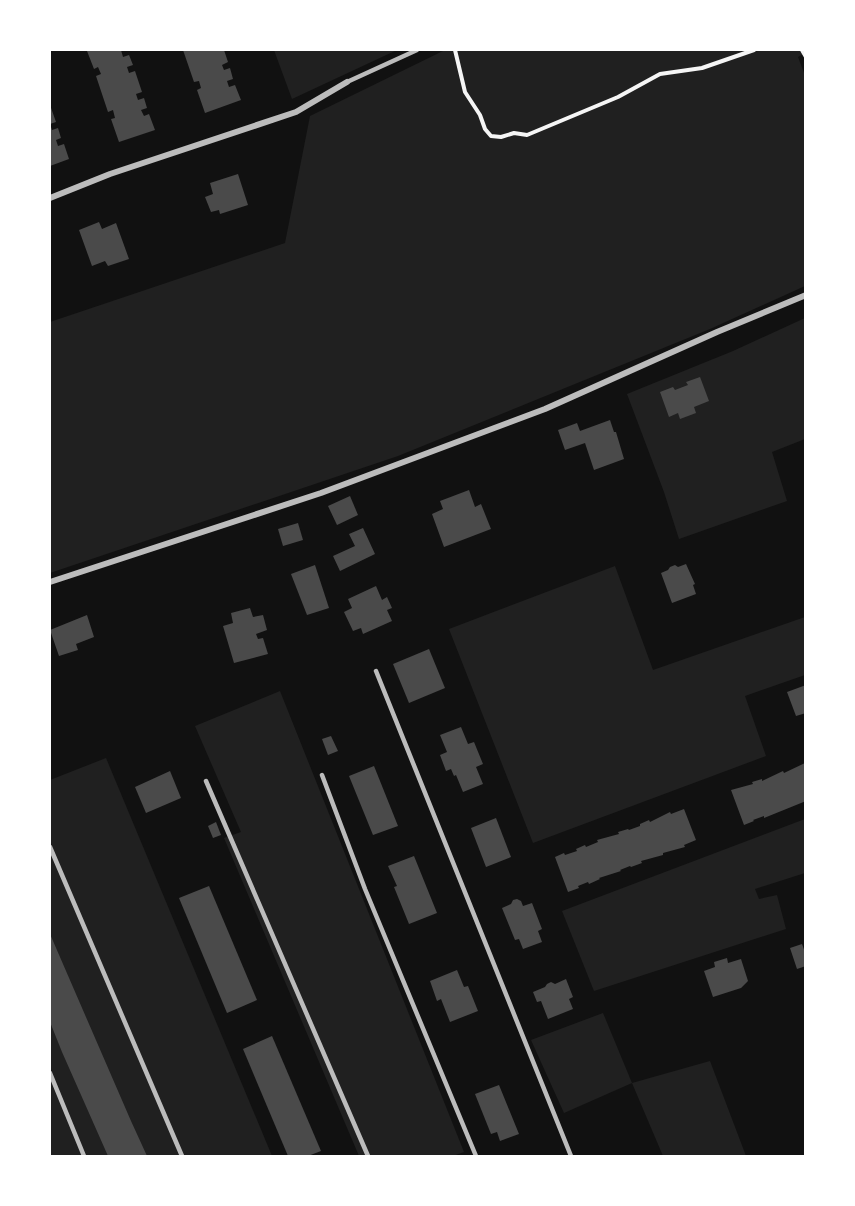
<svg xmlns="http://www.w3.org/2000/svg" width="855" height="1206" viewBox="0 0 855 1206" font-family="'DejaVu Sans',sans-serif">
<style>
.green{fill:#202020}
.building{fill:#4a4a4a}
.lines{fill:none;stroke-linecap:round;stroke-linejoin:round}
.path{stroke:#f5f5f5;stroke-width:4}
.service{stroke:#bcbcbc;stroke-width:4.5}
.minor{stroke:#bcbcbc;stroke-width:6}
</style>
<rect width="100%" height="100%" fill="#111"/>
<!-- green -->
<g class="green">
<polygon points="274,50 397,50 292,99"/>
<polygon points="445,50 805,50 805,53 798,57 806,78 805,286 710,329 398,456 50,573 50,322 285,243 310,116"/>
<polygon points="805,318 805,439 772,452 787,501 679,539 664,492 627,394 733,351"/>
<polygon points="615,566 653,670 805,617 805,675 745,696 766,756 533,843 449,629"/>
<polygon points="280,691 464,1152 453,1156 359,1156 224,838 241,832 195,726"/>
<polygon points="106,758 272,1156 50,1156 50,780"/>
<polygon points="805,819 805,873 755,889 759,899 777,895 786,929 594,991 562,911"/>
<polygon points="603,1013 632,1083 710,1061 746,1156 663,1156 632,1083 564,1113 531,1040"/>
</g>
<!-- building -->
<g class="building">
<polygon points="90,50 121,50 123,57 129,55 133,65 127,67 129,73 135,71 142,92 136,94 138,100 144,98 147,108 141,110 144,116 149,114 155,130 119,142 111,119 115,118 113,110 108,112 96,76 101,74 98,67 94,69 87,51"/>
<polygon points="183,50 224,50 228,62 222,65 224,70 230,68 233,79 227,81 229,87 235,85 241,100 205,113 197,90 201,88 199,81 194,82"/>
<polygon points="50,105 56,122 50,124 52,130 58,128 61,138 56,140 58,146 64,144 69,159 50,166"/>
<polygon points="238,174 248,205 220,214 219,210 211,212 205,197 213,194 210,183"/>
<polygon points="99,222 102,229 116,223 129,259 108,266 105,261 92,266 79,230"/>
<polygon points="700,377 709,401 694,407 696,413 680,419 678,413 669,417 660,392 673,387 675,390 688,385 686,382"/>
<polygon points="610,420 614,432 616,432 624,459 594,470 585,443 565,450 558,430 577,423 580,431"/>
<polygon points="469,490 475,507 481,504 491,529 444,547 432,514 443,509 440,501"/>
<polygon points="350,496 358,515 337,525 328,506"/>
<polygon points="298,523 303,540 283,546 278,529"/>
<polygon points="363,528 375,554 340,571 333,556 355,546 349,534"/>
<polygon points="686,564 695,584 693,585 696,594 672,603 661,573 668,570 670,567 675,565 678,567"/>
<polygon points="315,565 329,608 307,615 291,574"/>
<polygon points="376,586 382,600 387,597 392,608 387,610 392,621 363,634 361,628 353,631 344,612 352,608 348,599"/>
<polygon points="250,608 253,617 263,615 267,630 256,634 258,639 263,638 268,654 234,663 223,626 233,623 231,613"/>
<polygon points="87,615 94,637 76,644 78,650 59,656 50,630"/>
<polygon points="429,649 445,688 409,703 393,664"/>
<polygon points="806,685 806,713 796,716 787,692"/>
<polygon points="461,727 468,744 474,742 483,764 476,767 483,784 463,792 456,775 454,776 451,769 446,771 440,755 447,752 440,735"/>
<polygon points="331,736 338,751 328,755 322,739"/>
<polygon points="805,763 806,801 764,818 764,816 753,820 754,821 744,825 731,790 753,784 752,782 762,779 762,781 783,771 784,773"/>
<polygon points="374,766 398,826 373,835 349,776"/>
<polygon points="170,771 181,798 146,813 135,787"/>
<polygon points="684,809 696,840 684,845 685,847 663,853 663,855 641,861 642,863 631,867 630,866 620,870 621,871 599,878 600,879 589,884 588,882 578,886 579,888 568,892 555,857 564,853 565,855 577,851 576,849 585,845 586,847 598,842 597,840 619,834 618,832 628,829 629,830 640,826 640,824 649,820 650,822 670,812 671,814"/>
<polygon points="496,818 511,857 486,867 471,828"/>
<polygon points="216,822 221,835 213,838 208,826"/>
<polygon points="414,856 437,913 409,924 394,887 397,886 388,866"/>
<polygon points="209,886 257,1000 227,1013 179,898"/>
<polygon points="517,899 521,901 523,906 532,903 542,929 538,931 542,942 523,949 519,939 515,940 502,908 511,904 513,900"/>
<polygon points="50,934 131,1121 147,1156 108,1156 62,1052 50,1022"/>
<polygon points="802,944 806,955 806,966 797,969 790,948"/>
<polygon points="727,958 728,963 741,959 748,981 741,988 713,997 704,971 715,967 714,962"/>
<polygon points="457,970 464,987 468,986 478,1011 450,1022 441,999 437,1001 430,981"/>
<polygon points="566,979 573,997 569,999 573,1009 548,1019 541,1001 537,1002 533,992 545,987 547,984 551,982 555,984"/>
<polygon points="272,1036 321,1151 308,1156 288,1156 243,1049"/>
<polygon points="499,1085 519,1134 500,1141 497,1132 491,1134 475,1094"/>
</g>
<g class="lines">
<!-- path -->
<g class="path">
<polyline points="455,50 465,92 480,115 485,129 491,136 501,137 514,133 527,135 618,97 660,74 702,68 754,50"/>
<polyline points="802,50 806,57"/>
</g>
<!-- service -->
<g class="service">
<polyline points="347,82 417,50"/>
<polyline points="376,671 571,1156"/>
<polyline points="322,775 365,889 476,1156"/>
<polyline points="206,781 368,1156"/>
<polyline points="50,847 182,1156"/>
<polyline points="50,1073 84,1156"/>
</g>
<!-- minor -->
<g class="minor">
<polyline points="50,198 110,174 296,112 347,82"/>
<polyline points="50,582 321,493 545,409 717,332 806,295"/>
</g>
</g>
<!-- border -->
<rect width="855" height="1206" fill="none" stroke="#ffffff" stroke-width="102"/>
</svg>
